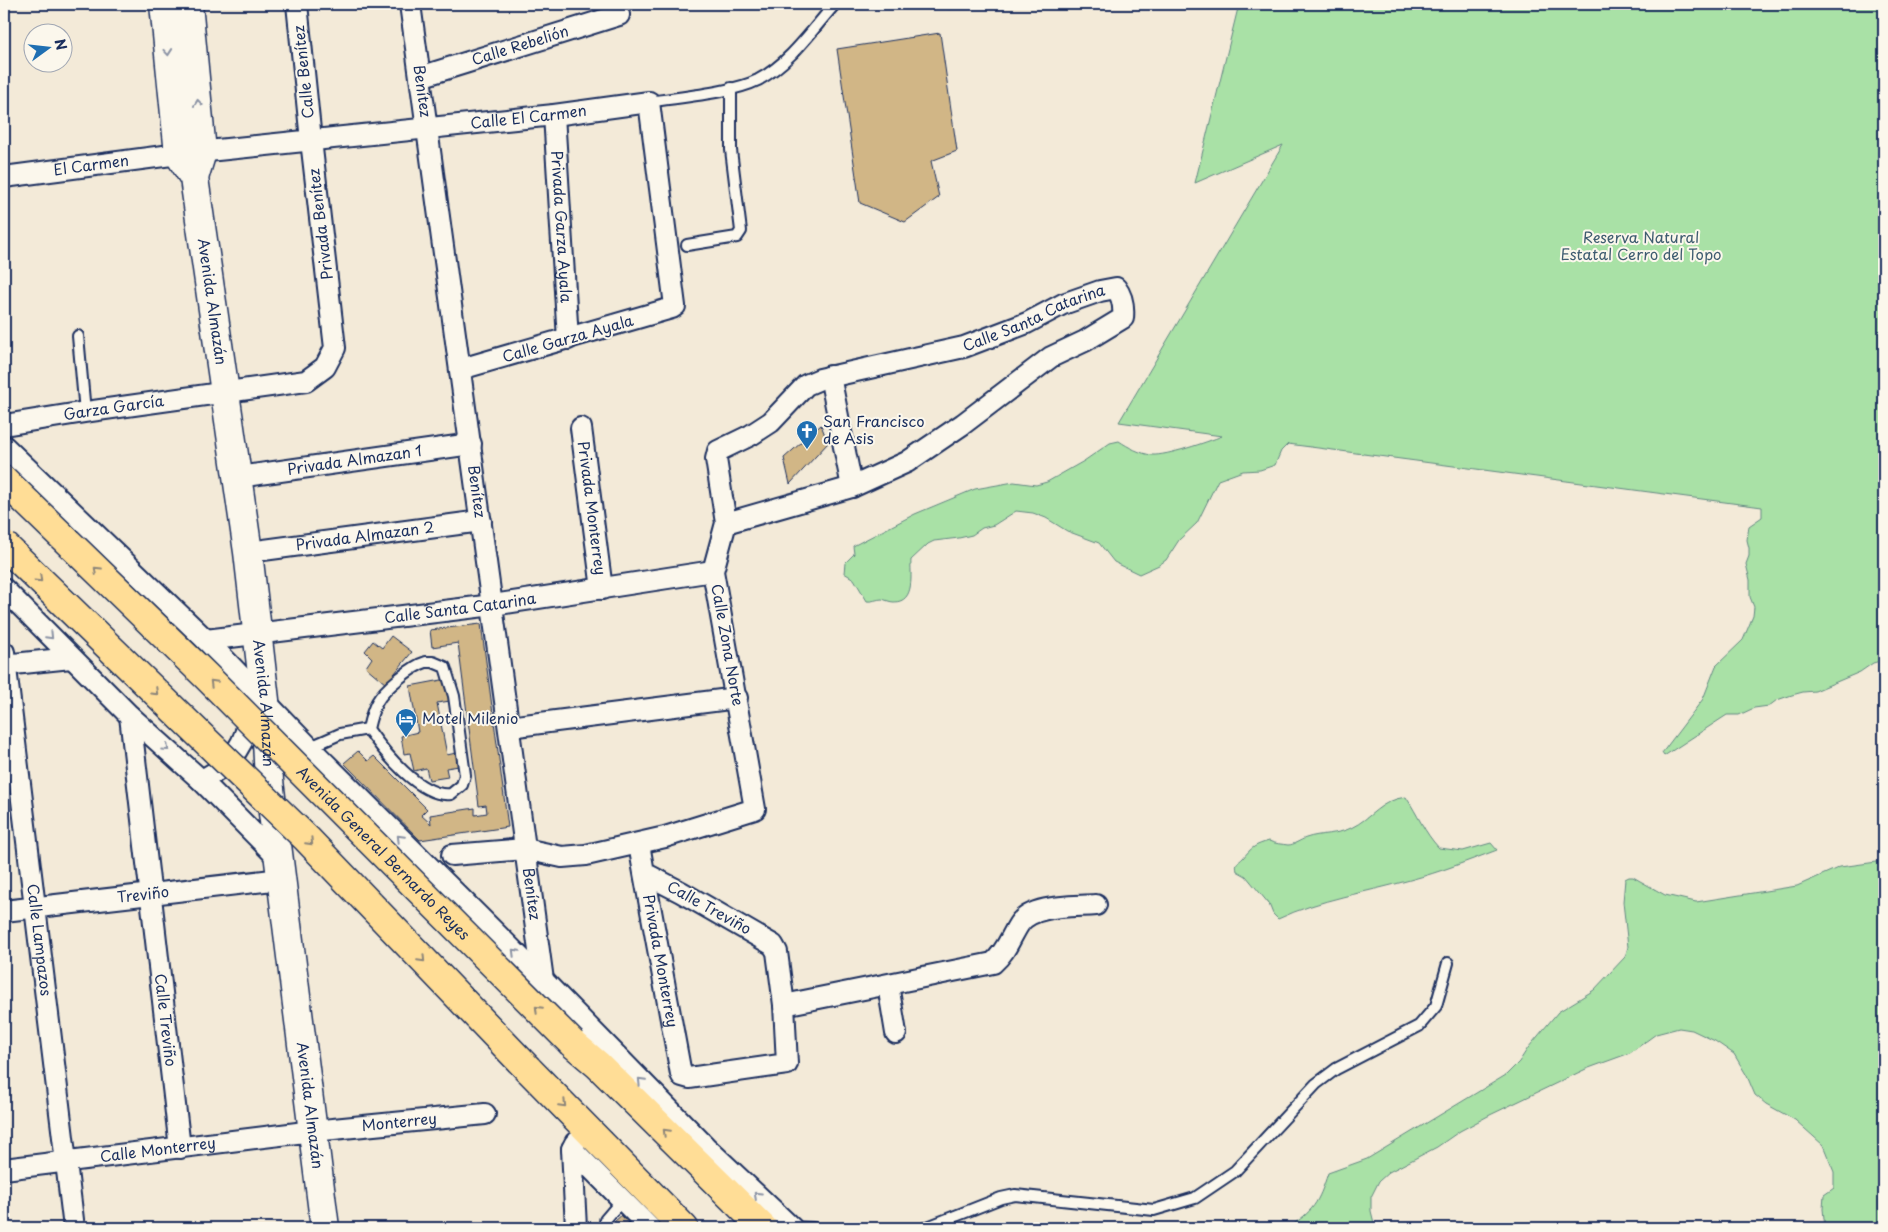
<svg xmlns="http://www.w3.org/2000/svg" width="1888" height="1232" viewBox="0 0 1888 1232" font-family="'Playpen Sans',sans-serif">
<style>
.green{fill:#a9e1a6;stroke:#628882}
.building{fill:#d1b686;stroke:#1b2f5e}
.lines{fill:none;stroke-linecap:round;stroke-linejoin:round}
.service-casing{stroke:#1b2f5e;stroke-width:14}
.minor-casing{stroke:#1b2f5e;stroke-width:24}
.secondary-casing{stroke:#1b2f5e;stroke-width:31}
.primary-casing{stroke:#1b2f5e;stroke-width:31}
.service{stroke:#fbf7ec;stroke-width:10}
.minor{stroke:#fbf7ec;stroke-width:20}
.secondary{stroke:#fbf7ec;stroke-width:28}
.primary{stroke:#ffdd96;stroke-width:28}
.primary-bridge-casing{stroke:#1b2f5e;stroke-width:31;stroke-linecap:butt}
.primary-bridge{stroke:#ffdd96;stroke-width:28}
.oneway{stroke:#8b93a5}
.oneway2{stroke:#8d867a}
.labels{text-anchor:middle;stroke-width:4;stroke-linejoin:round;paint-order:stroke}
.street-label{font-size:15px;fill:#1b2f5e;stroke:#fbf7ec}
.park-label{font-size:15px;fill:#3e5c70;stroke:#fbf7ec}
.poi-label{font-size:15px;fill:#1b2f5e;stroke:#fbf7ec;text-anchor:start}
</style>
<rect width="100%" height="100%" fill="#f3ead8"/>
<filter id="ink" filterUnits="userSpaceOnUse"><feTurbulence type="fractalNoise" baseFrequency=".02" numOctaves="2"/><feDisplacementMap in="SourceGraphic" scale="10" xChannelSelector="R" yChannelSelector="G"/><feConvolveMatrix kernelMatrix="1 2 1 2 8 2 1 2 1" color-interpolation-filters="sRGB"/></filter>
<g filter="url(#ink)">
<!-- green -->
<g class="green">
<path d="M1239,4H1884V660L1873,663L1860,672L1815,691L1803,692L1792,695L1777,700L1769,706L1754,708L1739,715H1727L1664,756L1662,753L1703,699L1716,666L1743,640L1753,616L1754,607L1750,597V580L1746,564L1749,556V548L1747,540L1749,526L1762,517V507L1288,444L1281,451L1275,465L1260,470L1243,471L1218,480L1197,523L1179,540L1166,560L1159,565L1139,574L1114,562L1099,543L1067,531L1046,518L1033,513L1016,511L994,525L982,528L972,535L959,538L934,541L928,544L911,560C910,573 916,602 894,602C890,602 886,600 882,599C877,599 872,602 867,601L854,579L844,573L845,563L854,554L853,546L915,514L975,489L1014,482L1036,485L1047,482L1084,461L1110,443L1119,441C1128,447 1141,454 1152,455C1167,456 1207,442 1222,436L1119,422L1283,145L1195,183Z"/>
<path d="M1406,797C1418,815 1424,832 1439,848L1463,851L1491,843L1497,850C1468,861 1440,872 1410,880C1365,893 1320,899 1278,919L1273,914L1269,904L1246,876L1237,871C1235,863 1238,863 1243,858C1252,847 1255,845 1269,841C1275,844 1282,844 1288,845C1294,845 1300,840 1306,838C1320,833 1337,835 1351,828C1372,818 1380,800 1406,797Z"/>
<path d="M1884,861V1228H1825L1823,1209L1824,1195L1834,1188V1172L1823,1145L1795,1120L1766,1104L1755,1095L1747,1076L1734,1054L1715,1041L1692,1030L1679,1028L1656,1034L1630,1053L1586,1069L1490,1115L1460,1131L1437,1147L1389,1172L1379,1181L1371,1197V1211L1375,1227L1373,1228H1288C1314,1210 1318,1204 1328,1173L1367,1159L1506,1075L1519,1062L1528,1048L1558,1012L1594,990L1625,957L1628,947L1623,902L1625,879L1629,877H1633L1665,895L1696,902L1797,886L1840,867Z"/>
</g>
<!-- building -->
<g class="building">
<polygon points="928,4 970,4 949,9"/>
<polygon points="940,33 957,151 931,161 939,197 905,222 860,203 837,49"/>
<polygon points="821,425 828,443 790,484 784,458"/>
<polygon points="481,624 508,827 420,840 344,763 358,751 368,761 374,756 427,809 421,815 431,824 430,815 475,808 475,815 487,813 486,805 479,806 458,643 432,647 430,630"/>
<polygon points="391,636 412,652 386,684 366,667 372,658 365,651 373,641 382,648"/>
<polygon points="447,679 450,701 437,703 447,755 456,753 459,766 446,768 448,777 429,780 426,768 414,771 410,753 404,754 401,736 418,732 410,686"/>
<polygon points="625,1212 641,1228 618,1228 613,1223"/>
</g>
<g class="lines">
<!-- service casing -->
<g class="service-casing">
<g id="service">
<path d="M649,102C679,97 732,93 758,80C790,63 812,30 835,4"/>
<polyline points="687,245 737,237 741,231 731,150 731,88"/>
<polyline points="78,336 85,412"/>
<path d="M426,662H433L445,667L454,696L465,775L462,785L451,794C420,798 384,752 368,729C370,720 372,711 377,702C384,689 412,666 426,662Z"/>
<polyline points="308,748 340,734 368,729"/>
<polyline points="788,1227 813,1228"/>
<polyline points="607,1228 605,1220 622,1200"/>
<polyline points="925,1228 1001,1198 1015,1195 1154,1210 1195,1198 1235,1171 1316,1084 1336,1069 1419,1026 1436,1006 1448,963"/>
</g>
</g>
<!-- minor casing -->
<g class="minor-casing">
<g id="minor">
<path id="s1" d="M410,4L543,980"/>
<path id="s2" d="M420,77L619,15"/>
<path id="s3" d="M554,115L568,339"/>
<path id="s4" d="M4,177L179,154L554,115L649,102L675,306L672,308L461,369"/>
<polyline points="830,376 852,487"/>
<path id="s5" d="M4,425L85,412L306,381L325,367L335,348L311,140L297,4"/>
<path id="s6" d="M581,428L602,589"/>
<polyline points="4,446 206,640 309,747 543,980 706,1147 792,1228"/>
<path id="s7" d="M238,477L471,444"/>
<path id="s8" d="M248,552L481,521"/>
<polyline points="4,589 130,716 201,780 278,858"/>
<path id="s9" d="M206,640L493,605L713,571"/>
<path id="s10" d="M4,652L74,1228"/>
<polyline points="4,665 71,658"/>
<path id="s11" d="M130,716L180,1148"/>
<polyline points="509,727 737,698"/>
<path d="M201,780C230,767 251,740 248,707"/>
<path id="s12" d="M639,844L644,873L681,1074L682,1076L689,1078L787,1064L784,1005L777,952L773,945L681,892L644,873"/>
<path id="s13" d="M452,855L525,849L562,857L586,855L665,837L755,809L713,571L726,523L716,459L718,451L751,435L771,422L806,385L820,379L964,347L1027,323L1063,304L1100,291L1116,288C1123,297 1124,307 1123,318L1085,341L1051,357L963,424L907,462L852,487L726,523"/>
<path id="s14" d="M4,911L281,879"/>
<polyline points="888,985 896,1033"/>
<path d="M784,1005L993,963C1006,952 1010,938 1019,924C1032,904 1073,907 1096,905"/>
<polyline points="575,1143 572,1149 576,1228"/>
<polyline points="572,1149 650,1228"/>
<path id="s15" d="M4,1169L313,1131L485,1114"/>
</g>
</g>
<!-- secondary casing -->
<g class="secondary-casing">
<g id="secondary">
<path id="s16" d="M164,4L179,154L194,178L248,552L265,700L269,781L325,1228"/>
<polyline points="188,4 202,152 194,178"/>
</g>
</g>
<!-- primary casing -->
<g class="primary-casing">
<g id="primary">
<polyline points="572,1043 598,1065 763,1228"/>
<polyline points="528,1069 684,1228"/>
</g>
</g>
<!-- service -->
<use href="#service" class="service"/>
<!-- minor -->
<use href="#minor" class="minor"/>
<!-- secondary -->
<use href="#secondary" class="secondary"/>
<!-- primary -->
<use href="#primary" class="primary"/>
<!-- primary-bridge casing -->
<g class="primary-bridge-casing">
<g id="primary-bridge">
<path id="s17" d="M4,480L206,676L572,1043"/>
<polyline points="4,545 307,839 528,1069"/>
</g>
</g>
<!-- primary-bridge -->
<use href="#primary-bridge" class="primary-bridge"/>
</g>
<!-- one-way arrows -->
<defs><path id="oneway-chevron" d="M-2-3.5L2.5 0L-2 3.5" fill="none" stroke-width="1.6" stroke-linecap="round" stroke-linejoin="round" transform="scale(1.25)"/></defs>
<g class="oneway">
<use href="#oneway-chevron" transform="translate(168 52) rotate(85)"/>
<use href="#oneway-chevron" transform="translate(198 103) rotate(-96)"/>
<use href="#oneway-chevron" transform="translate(50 636) rotate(46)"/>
<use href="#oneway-chevron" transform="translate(166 748) rotate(42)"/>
<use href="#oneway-chevron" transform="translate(400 838) rotate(-135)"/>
<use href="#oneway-chevron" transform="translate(515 952) rotate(-135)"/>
<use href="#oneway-chevron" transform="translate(641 1081) rotate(-134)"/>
<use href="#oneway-chevron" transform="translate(757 1195) rotate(-137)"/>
</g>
<g class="oneway2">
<use href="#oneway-chevron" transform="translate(97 570) rotate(-136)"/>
<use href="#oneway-chevron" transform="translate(39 579) rotate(44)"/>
<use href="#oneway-chevron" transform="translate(213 683) rotate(-135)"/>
<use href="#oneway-chevron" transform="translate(155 692) rotate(44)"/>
<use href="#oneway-chevron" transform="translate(310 842) rotate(46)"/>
<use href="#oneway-chevron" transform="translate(422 959) rotate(46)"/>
<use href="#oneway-chevron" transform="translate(538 1009) rotate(-135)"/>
<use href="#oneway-chevron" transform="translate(563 1104) rotate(45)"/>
<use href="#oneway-chevron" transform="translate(666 1132) rotate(-135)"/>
</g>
</g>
<!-- icons -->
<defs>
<g id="church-pin" transform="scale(1.125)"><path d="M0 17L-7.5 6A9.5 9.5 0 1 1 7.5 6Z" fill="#1f6fb2" stroke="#fbf7ec"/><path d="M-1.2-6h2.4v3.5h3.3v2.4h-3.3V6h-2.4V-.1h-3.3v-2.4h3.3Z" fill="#fff"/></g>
<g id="hotel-pin" transform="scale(1.125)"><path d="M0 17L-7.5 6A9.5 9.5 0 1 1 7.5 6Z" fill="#1f6fb2" stroke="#fbf7ec"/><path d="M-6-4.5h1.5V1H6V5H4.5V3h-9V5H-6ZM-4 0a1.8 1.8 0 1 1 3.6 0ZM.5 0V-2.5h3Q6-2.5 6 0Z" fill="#fff"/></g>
</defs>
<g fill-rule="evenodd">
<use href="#church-pin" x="807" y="431"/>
<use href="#hotel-pin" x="406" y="719"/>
</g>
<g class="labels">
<!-- street labels -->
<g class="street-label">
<text dy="5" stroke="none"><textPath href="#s2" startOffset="105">Calle Rebelión</textPath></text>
<text transform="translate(304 72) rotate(-96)" y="5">Calle Benítez</text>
<text dy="5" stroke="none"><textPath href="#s1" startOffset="88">Benítez</textPath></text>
<text dy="5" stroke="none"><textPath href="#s4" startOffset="528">Calle El Carmen</textPath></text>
<text dy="5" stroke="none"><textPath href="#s4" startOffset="88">El Carmen</textPath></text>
<text transform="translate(321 224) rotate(-97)" y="5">Privada Benítez</text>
<text dy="5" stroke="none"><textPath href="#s3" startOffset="112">Privada Garza Ayala</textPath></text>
<text dy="5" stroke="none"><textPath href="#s16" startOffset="304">Avenida Almazán</textPath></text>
<text dy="5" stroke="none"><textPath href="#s13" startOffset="1025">Calle Santa Catarina</textPath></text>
<text transform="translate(568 339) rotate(-16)" y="5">Calle Garza Ayala</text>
<text dy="5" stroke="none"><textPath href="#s5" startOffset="111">Garza García</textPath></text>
<text dy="5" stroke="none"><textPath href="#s7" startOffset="118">Privada Almazan 1</textPath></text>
<text dy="5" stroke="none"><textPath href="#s1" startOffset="492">Benítez</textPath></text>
<text dy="5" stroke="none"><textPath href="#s6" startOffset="81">Privada Monterrey</textPath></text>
<text dy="5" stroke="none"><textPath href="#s8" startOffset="118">Privada Almazan 2</textPath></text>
<text dy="5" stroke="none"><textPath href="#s9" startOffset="256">Calle Santa Catarina</textPath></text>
<text transform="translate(727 645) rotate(80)" y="5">Calle Zona Norte</text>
<text dy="5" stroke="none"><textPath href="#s16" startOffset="709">Avenida Almazán</textPath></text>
<text dy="5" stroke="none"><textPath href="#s17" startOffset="532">Avenida General Bernardo Reyes</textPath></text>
<text dy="5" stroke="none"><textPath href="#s1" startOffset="898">Benítez</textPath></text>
<text dy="5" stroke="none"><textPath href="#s14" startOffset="140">Treviño</textPath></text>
<text transform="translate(709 908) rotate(29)" y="5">Calle Treviño</text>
<text dy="5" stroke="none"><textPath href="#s10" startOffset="290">Calle Lampazos</textPath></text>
<text dy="5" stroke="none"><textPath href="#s12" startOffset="119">Privada Monterrey</textPath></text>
<text dy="5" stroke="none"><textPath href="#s11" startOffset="306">Calle Treviño</textPath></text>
<text dy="5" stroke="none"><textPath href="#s16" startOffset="1114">Avenida Almazán</textPath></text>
<text dy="5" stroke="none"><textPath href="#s15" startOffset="398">Monterrey</textPath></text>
<text dy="5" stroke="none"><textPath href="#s15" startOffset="155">Calle Monterrey</textPath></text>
</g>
<!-- park labels -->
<g class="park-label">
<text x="1641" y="243">Reserva Natural<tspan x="1641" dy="17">Estatal Cerro del Topo</tspan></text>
</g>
<!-- poi labels -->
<g class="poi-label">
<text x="823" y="427">San Francisco<tspan x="823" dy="17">de Asis</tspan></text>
<text x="422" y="724">Motel Milenio</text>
</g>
</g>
<!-- margin -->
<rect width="1888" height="1232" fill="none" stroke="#fbf7ec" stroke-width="20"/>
<rect x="10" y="10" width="1868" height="1212" fill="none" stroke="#1b2f5e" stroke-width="2" filter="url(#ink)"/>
<!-- north arrow -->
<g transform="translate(48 48) rotate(75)"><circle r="24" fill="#fbf7ec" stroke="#a1a7b3"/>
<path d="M0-4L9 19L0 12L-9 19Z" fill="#1f6fb2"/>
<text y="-8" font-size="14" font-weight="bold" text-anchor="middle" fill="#1b2f5e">N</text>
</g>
</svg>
